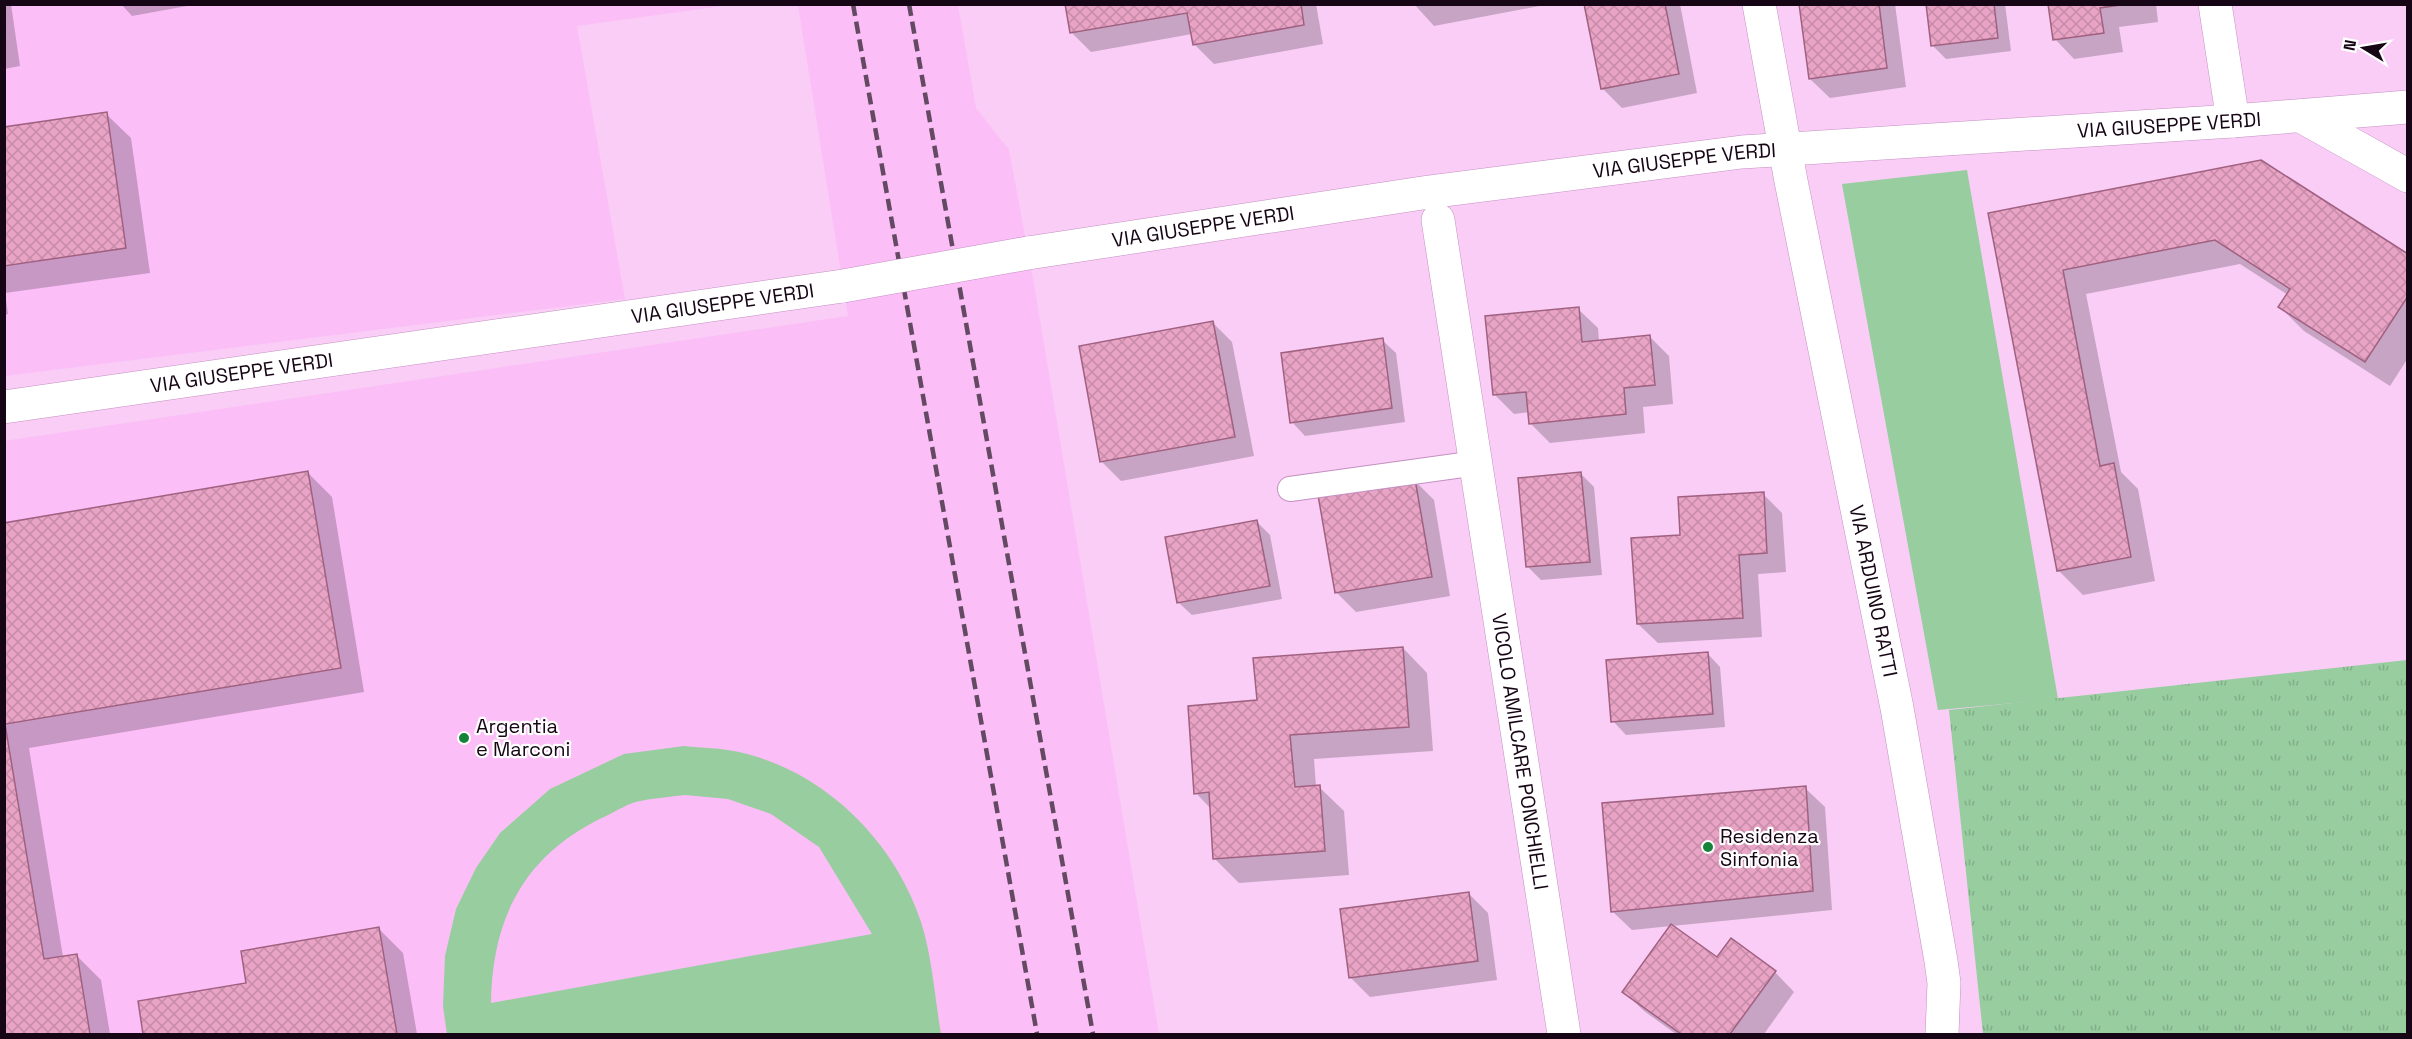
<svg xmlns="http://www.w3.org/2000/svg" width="2412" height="1039" viewBox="0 0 2412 1039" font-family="'Space Grotesk',sans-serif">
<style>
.built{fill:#fbbef7}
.green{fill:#97cd9f;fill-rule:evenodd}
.park{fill:url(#park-tufts)}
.shadow{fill:#0003}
.building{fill:url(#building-cross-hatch);stroke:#a06181;stroke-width:1.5}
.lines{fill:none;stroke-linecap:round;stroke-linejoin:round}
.lane-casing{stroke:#c490c1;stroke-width:26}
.street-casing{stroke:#c490c1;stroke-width:34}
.lane{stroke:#fff;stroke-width:24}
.street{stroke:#fff;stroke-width:33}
.rail{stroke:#644962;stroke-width:4.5;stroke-dasharray:12 6;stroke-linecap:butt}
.street-bridge-casing{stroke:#c490c1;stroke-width:34;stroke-linecap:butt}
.street-bridge{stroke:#fff;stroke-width:33}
.poi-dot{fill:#16833a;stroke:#fefefe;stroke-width:2}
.labels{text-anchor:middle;stroke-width:4.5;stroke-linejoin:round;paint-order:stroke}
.street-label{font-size:20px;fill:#160515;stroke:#fefefe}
.poi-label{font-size:20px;fill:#160515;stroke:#fefefe;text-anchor:start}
</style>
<defs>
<pattern id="park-tufts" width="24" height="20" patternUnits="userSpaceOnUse" patternTransform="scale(1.5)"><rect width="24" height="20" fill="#97cd9f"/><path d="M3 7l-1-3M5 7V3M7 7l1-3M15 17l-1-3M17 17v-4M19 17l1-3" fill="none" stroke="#81af88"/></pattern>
<pattern id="building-cross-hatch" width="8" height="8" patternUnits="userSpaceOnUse" patternTransform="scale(1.5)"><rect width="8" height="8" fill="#e8a3c5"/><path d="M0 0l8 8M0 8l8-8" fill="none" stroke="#c68ba8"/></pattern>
</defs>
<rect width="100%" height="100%" fill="#f9cdf6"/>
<!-- built -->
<g class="built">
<polygon points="4,5 730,5 577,26 625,299 5,376"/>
<polygon points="798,5 958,5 976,108 1009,150 1034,284 1159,1034 5,1034 4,441 848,316"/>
</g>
<!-- green -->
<g class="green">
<polygon points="1967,170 2058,699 1938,710 1842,184"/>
<path d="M684,746C702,748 721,748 739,752C824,771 894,840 921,922C932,956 935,999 941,1034H447L443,1006L445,956L456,909L476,868L500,833L550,789L624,754ZM685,795L728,799L771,814L819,847L872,934L491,1003C492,916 526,853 606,816C617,811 628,803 640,801C654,798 670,797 685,795Z"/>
</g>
<!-- park -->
<polygon class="park" points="2407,660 2407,1034 1983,1034 1949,710"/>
<!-- shadow -->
<g class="shadow">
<polygon points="4,4 11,4 20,66 4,69"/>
<polygon points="121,4 198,4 132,16"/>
<polygon points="1067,4 1316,4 1323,44 1214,64 1194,44 1192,34 1091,52 1072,33"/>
<polygon points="1414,4 1550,4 1434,26"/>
<polygon points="1586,4 1680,4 1697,93 1622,108 1602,88"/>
<polygon points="1800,4 1895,4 1906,87 1830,98 1810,79"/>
<polygon points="1927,4 2005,4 2011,51 1946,59 1932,45"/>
<polygon points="2050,4 2156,4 2158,22 2119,27 2123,52 2074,59 2055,39"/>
<polygon points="106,114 131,138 150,273 5,293 8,314 4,315 4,128"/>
<polygon points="1990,214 2408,256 2408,358 2390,386 2304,331 2280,307 2288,295 2240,264 2086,294 2121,472 2138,489 2155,581 2083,595 2058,570"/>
<polygon points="1578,309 1598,328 1599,341 1649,336 1669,356 1673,404 1643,407 1645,433 1550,443 1530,423 1529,412 1514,414 1494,394"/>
<polygon points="1213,323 1232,342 1254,456 1121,481 1102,462"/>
<polygon points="1382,340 1396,353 1405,422 1305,436 1292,422"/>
<polygon points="308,473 332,497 364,692 29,748 63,957 76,955 101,980 110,1034 4,1034 4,524"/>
<polygon points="1581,474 1594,487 1602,575 1541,580 1528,567"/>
<polygon points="1415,481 1434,500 1450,596 1356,612 1337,593"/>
<polygon points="1763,494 1782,513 1786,572 1758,574 1762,637 1658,643 1638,624"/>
<polygon points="1257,522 1270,535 1282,599 1192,615 1178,602"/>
<polygon points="1403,648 1427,673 1433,751 1314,759 1316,787 1319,787 1344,811 1349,875 1239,883 1215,859 1211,809 1196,793 1258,702"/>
<polygon points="1707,653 1720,667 1725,727 1626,735 1613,721"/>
<polygon points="1805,788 1825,807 1832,910 1672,926 1718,959 1731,941 1775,972 1794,992 1764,1034 1676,1034 1644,1011 1624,992 1671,926 1632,930 1612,911"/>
<polygon points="1468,893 1488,913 1497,980 1370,997 1350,977"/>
<polygon points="379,929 403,953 417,1034 145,1034 140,1003 248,984"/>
</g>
<!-- building -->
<g class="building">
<polygon points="1065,4 1301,4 1304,25 1193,45 1187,13 1070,33"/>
<polygon points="1584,4 1665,4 1679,74 1601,89"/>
<polygon points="1799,4 1879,4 1887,68 1809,79"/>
<polygon points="1926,4 1994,4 1998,38 1931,46"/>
<polygon points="2048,4 2127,4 2100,8 2104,33 2053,40"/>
<polygon points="107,112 126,248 4,266 4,127"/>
<polygon points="2261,160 2408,254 2408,296 2365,362 2278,307 2290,289 2215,240 2063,270 2100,466 2114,463 2131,557 2057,571 1988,213"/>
<polygon points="1579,307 1582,342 1650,335 1655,385 1624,388 1626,414 1529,424 1526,392 1493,395 1485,316"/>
<polygon points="1213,321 1235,437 1100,462 1079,346"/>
<polygon points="1383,338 1392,408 1290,423 1281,353"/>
<polygon points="308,471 341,668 5,724 44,959 77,954 90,1034 4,1034 4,523"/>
<polygon points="1581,472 1590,562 1526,567 1518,478"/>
<polygon points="1415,479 1432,577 1335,593 1318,495"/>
<polygon points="1764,492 1767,553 1739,555 1743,618 1637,624 1631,538 1680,535 1678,497"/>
<polygon points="1257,520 1270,586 1177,603 1165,537"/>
<polygon points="1403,647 1409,727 1290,735 1295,787 1320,785 1325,851 1213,859 1209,792 1194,794 1188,706 1257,700 1253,658"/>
<polygon points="1708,652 1713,714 1611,722 1606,660"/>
<polygon points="1806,786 1813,891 1611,912 1602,803"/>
<polygon points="1469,892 1478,961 1349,978 1340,909"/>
<polygon points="1671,924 1717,957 1731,938 1776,971 1730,1034 1681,1034 1622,992"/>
<polygon points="379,927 397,1034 143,1034 138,1001 246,983 241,951"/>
</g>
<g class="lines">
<!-- lane casing -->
<g class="lane-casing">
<polyline id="lane" points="1290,489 1477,463"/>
</g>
<!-- street casing -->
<g class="street-casing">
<g id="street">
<path id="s1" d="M1759,4L1791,181L1897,708L1941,961L1944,983L1942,1034"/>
<polyline points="2215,4 2233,121"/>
<polyline points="2301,116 2408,176"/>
<path id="s2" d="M1438,220L1564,1034"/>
<path id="s3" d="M1028,253L1429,192L1742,152L2233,121L2408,107"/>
<path id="s4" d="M4,407L843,286"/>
</g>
</g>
<!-- lane -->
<use href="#lane" class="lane"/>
<!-- street -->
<use href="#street" class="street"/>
<!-- rail -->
<g class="rail">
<polyline points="853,4 1037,1034"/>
<polyline points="909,4 1093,1034"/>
</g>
<!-- street-bridge casing -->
<g class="street-bridge-casing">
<polyline id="street-bridge" points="843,286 1028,253"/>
</g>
<!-- street-bridge -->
<use href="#street-bridge" class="street-bridge"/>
</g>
<!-- markers -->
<g class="poi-dot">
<circle cx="464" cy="738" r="6"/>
<circle cx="1708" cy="847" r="6"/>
</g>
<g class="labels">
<!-- street labels -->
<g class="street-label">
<text dy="7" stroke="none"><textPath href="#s3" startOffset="1149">VIA GIUSEPPE VERDI</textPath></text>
<text dy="7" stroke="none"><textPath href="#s3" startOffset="663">VIA GIUSEPPE VERDI</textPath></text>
<text dy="7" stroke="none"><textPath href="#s3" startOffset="177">VIA GIUSEPPE VERDI</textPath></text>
<text dy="7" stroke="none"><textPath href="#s4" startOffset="726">VIA GIUSEPPE VERDI</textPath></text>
<text dy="7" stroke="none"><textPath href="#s4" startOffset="240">VIA GIUSEPPE VERDI</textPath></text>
<text dy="7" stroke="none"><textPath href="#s1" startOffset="598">VIA ARDUINO RATTI</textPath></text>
<text dy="7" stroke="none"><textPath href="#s2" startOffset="538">VICOLO AMILCARE PONCHIELLI</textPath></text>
</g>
<!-- poi labels -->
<g class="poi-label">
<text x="476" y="733">Argentia<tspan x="476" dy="23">e Marconi</tspan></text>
<text x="1720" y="843">Residenza<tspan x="1720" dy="23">Sinfonia</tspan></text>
</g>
</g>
<!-- border -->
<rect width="2412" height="1039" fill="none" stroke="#160515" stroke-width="12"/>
<!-- north arrow -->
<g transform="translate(2364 48) rotate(281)" stroke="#fefefe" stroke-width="4.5" paint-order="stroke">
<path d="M0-4.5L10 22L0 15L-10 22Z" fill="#160515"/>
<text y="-9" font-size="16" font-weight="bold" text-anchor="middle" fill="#160515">N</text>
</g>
</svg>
